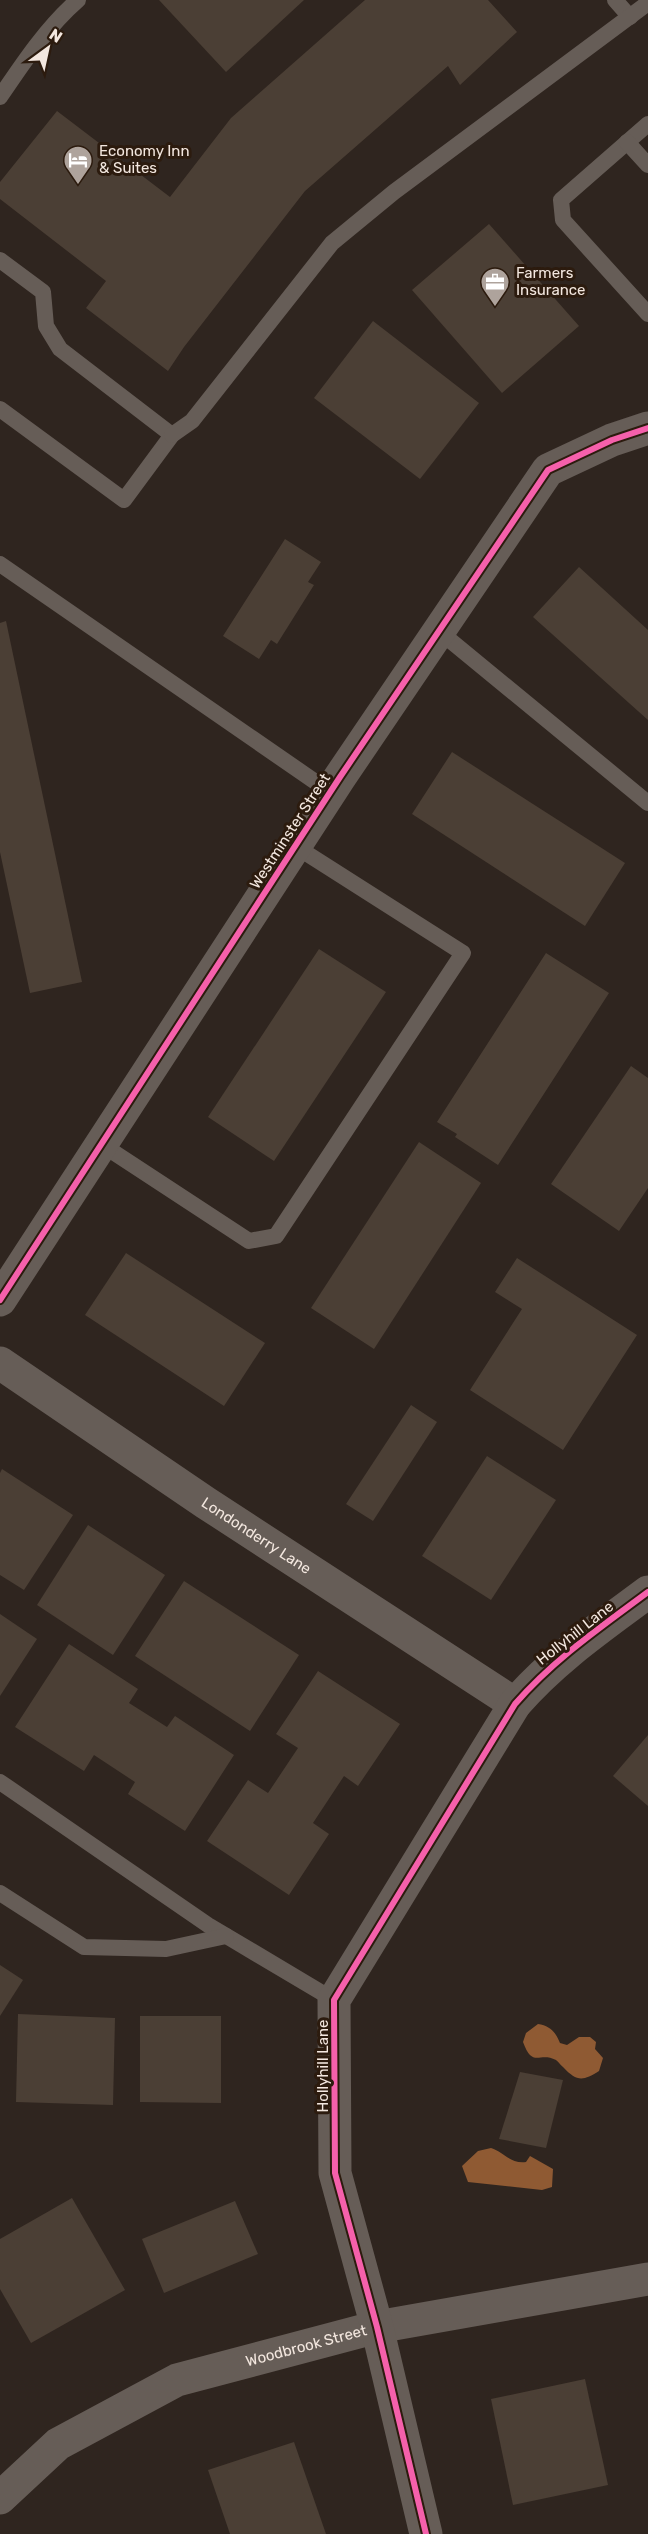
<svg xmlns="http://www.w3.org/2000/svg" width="648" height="2534" viewBox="0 0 648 2534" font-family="Rubik,sans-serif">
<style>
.water{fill:#8f5a33}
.building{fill:#4b3f35}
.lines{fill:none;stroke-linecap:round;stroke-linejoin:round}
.lane{stroke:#665d57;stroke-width:16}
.street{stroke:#665d57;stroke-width:33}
.cycleway-casing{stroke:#2c1b0e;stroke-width:10}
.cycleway{stroke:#f560ab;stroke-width:6}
.labels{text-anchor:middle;stroke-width:6;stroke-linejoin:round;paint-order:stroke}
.poi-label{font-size:15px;fill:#f3e7df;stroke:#2c1b0e;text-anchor:start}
.street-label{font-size:15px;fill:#f3e7df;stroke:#2c1b0e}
</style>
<rect width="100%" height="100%" fill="#2f251f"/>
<!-- water -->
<g class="water">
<path d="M538,2024C550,2026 555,2031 560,2043L567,2045L579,2037H590L596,2042L595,2049L603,2058L599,2071C583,2081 577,2082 563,2067C560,2065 559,2062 556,2060C539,2051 533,2069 523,2042L526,2033Z"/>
<path d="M491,2148C504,2152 510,2164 526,2162L530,2156L553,2169L552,2187L542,2190L468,2182L462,2166L478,2151Z"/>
</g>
<!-- building -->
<g class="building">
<polygon points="159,0 304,0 226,72"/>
<polygon points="365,0 488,0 517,32 460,85 448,66 305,191 184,347 168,371 86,308 106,281 0,199 0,182 57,111 170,197 231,118"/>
<polygon points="489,224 579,326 502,393 412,290"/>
<polygon points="373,321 479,403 420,479 314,398"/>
<polygon points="285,539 321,562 308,582 314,585 277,644 271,640 259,659 223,636"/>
<polygon points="579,567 648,630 648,720 533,617"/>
<polygon points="6,621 82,982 30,993 0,852 0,623"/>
<polygon points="452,752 625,863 585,926 412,814"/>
<polygon points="319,949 386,992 274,1161 208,1117"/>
<polygon points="546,953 609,993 498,1165 455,1137 457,1134 437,1122"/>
<polygon points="631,1066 648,1078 648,1188 619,1231 551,1184"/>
<polygon points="419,1142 481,1183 374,1349 311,1308"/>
<polygon points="126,1253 265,1343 224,1406 85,1315"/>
<polygon points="517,1258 637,1335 563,1450 470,1390 522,1309 495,1292"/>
<polygon points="411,1405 437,1422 373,1521 346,1504"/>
<polygon points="487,1456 556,1500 491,1600 422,1556"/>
<polygon points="2,1469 73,1515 24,1590 0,1575 0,1473"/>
<polygon points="88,1525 165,1575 113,1655 37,1605"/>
<polygon points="184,1581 299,1655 250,1731 135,1656"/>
<polygon points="0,1614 37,1639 0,1696"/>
<polygon points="69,1644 138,1689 129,1703 167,1727 175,1716 234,1755 185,1831 128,1794 135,1782 94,1755 84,1771 15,1727"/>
<polygon points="318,1671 400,1724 358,1786 344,1776 313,1823 329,1834 289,1895 207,1841 248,1780 268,1793 298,1748 276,1734"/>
<polygon points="648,1735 648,1806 613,1776"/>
<polygon points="0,1965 23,1980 0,2016"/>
<polygon points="18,2014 115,2018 113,2105 16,2102"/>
<polygon points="140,2016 221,2016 221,2103 140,2102"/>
<polygon points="520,2072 563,2080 546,2148 499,2139"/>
<polygon points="72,2198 125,2290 31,2343 0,2289 0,2239"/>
<polygon points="235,2201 258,2254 164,2293 142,2239"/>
<polygon points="585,2379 608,2485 513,2505 491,2399"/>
<polygon points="294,2442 326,2534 230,2534 208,2470"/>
</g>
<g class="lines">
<!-- lane -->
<g class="lane">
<polyline points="615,0 630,17"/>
<path d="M0,97C23,63 47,27 78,0"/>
<polyline points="648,124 561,200 563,220 648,314"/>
<polyline points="627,142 648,165"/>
<polyline points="0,260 43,292 46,326 60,349 172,435 124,500 0,409"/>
<polyline points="172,435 192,421 332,243 394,192 648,3"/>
<polyline points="0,564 330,792"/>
<polyline points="440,632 648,803"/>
<polyline points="101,1144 249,1241 276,1236 463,953 295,846"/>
<polyline points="0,1782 208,1925 334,2000"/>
<polyline points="0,1893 84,1947 166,1949 226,1936"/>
</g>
<!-- street -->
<g class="street">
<polyline points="0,1300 340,777 548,470 612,440 648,428"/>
<path id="s1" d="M0,1363L206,1503L515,1704"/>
<path id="s2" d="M0,2498L58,2444L177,2380L377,2327L648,2279"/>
<path d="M426,2534L377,2327L335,2173L334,2000L515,1704C554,1659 601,1627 648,1592"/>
</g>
<!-- cycleway casing -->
<g class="cycleway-casing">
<g id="cycleway">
<polyline points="0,1300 340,777 548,470 612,440 648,428"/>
<path d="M426,2534L377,2327L335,2173L334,2000L515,1704C554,1659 601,1627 648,1592"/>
</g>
</g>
<!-- cycleway -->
<use href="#cycleway" class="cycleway"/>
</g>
<!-- icons -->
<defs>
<g id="hotel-pin" transform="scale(1.5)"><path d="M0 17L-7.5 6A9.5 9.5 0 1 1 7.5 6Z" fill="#aea39c" stroke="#2c1b0e"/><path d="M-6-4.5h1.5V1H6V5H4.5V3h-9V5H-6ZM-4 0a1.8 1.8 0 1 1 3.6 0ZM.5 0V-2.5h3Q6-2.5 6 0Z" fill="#fff"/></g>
<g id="office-pin" transform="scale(1.5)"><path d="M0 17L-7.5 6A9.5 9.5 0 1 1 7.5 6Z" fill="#aea39c" stroke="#2c1b0e"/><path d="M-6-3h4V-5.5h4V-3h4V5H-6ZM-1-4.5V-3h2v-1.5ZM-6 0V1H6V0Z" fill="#fff"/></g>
</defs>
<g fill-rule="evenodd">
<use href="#hotel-pin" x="78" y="160"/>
<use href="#office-pin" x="495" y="282"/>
</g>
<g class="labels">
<!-- poi labels -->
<g class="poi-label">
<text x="99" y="156">Economy Inn<tspan x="99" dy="17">&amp; Suites</tspan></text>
<text x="516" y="278">Farmers<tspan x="516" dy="17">Insurance</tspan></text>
</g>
<!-- street labels -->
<g class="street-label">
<text transform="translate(290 831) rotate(-57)" y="5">Westminster Street</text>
<text dy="5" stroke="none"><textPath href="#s1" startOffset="309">Londonderry Lane</textPath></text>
<text transform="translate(575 1633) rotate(-38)" y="5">Hollyhill Lane</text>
<text transform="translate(323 2066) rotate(-90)" y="5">Hollyhill Lane</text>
<text dy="5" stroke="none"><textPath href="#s2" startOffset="348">Woodbrook Street</textPath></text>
</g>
</g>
<!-- north arrow -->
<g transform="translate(48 48) rotate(33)" stroke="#2c1b0e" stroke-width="4.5" paint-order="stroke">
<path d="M0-4.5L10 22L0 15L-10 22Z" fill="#f3e7df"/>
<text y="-9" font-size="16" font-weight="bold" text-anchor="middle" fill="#f3e7df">N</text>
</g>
</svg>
